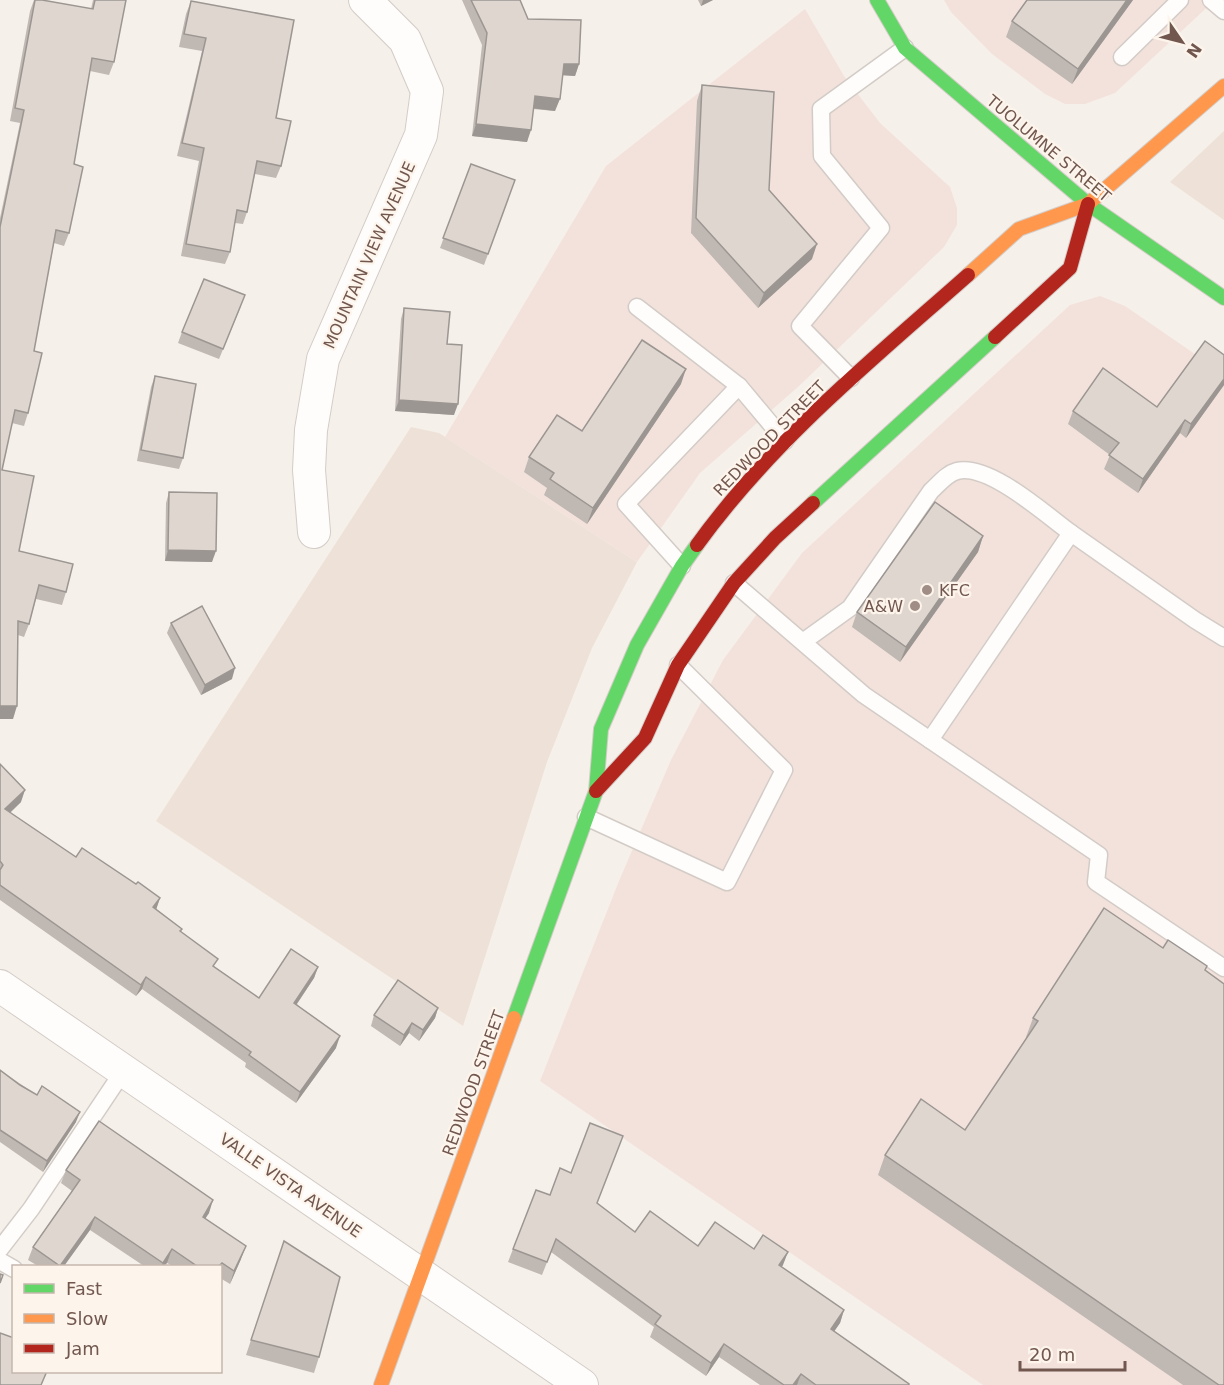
<svg xmlns="http://www.w3.org/2000/svg" width="1224" height="1385" viewBox="0 0 1224 1385" font-family="'DejaVu Sans',sans-serif">
<style>
.residential{fill:#eee2d8}
.commercial{fill:#f3e2dc}
.lines{fill:none;stroke-linecap:round;stroke-linejoin:round}
.lane-casing{stroke:#d3ccc6;stroke-width:19}
.street-casing{stroke:#d3ccc6;stroke-width:34}
.fast-casing{stroke:#d4ccc7;stroke-width:16}
.slow-casing{stroke:#d4ccc7;stroke-width:16}
.jam-casing{stroke:#d4ccc7;stroke-width:16}
.lane{stroke:#fefdfc;stroke-width:16}
.street{stroke:#fefdfc;stroke-width:32}
.fast{stroke:#63d668;stroke-width:14}
.slow{stroke:#ff974d;stroke-width:14}
.jam{stroke:#b3261e;stroke-width:14}
.wall{fill:#c0b8b3}
.shaded-wall{fill:#9c9692}
.building{fill:#dfd6d0;stroke:#9c9692;stroke-width:1.5}
.poi-dot{fill:#a08d85;stroke:#fdf5ec;stroke-width:2}
.labels{text-anchor:middle;stroke-width:4.5;stroke-linejoin:round;paint-order:stroke}
.street-label{font-size:16px;fill:#71574e;stroke:#fdf5ec}
.poi-label{font-size:16px;fill:#71574e;stroke:#fdf5ec;text-anchor:start}
</style>
<rect width="100%" height="100%" fill="#f6f0ea"/>
<!-- residential -->
<g class="residential">
<polygon points="1224,131 1224,220 1170,182"/>
<polygon points="411,427 439,433 637,562 592,648 547,762 463,1026 156,821"/>
</g>
<!-- commercial -->
<g class="commercial">
<polygon points="944,0 1215,0 1115,93 1085,104 1065,104 1045,94 992,54 951,12"/>
<polygon points="805,9 844,76 880,123 950,187 957,208 957,225 944,247 799,386 700,473 637,562 445,437 606,166"/>
<polygon points="1100,296 1125,306 1224,374 1224,1385 983,1385 540,1081 619,881 671,760 723,660 802,553 1070,305"/>
</g>
<g class="lines">
<!-- lane casing -->
<g class="lane-casing">
<g id="lane">
<polyline points="1211,0 1224,11"/>
<polyline points="1122,57 1180,0"/>
<polyline points="637,307 739,386"/>
<polyline points="851,378 800,326 881,228 822,156 821,109 905,48"/>
<polyline points="682,566 626,504 739,386 785,441"/>
<polyline points="734,583 864,695 1099,855 1096,882 1224,968"/>
<path d="M804,641L850,608L931,491C939,484 946,474 957,471C989,463 1046,515 1071,533"/>
<polyline points="930,740 1071,533 1195,620 1224,638"/>
<polyline points="586,817 727,882 784,770 678,665"/>
<polyline points="0,1249 31,1209 124,1070"/>
<polyline points="0,1261 14,1269"/>
</g>
</g>
<!-- street casing -->
<g class="street-casing">
<g id="street">
<polyline points="314,532 309,470 311,430 323,359 421,135 427,91 405,40 365,0"/>
<polyline points="0,986 582,1385"/>
</g>
</g>
<!-- fast casing -->
<g class="fast-casing">
<g id="fast">
<polyline points="877,0 905,48 1088,204 1224,298"/>
<polyline points="813,503 995,337"/>
<polyline points="514,1018 596,791 601,729 637,645 682,566 697,545"/>
</g>
</g>
<!-- slow casing -->
<g class="slow-casing">
<g id="slow">
<polyline points="968,275 1019,229 1088,204 1224,86"/>
<polyline points="381,1385 514,1018"/>
</g>
</g>
<!-- jam casing -->
<g class="jam-casing">
<g id="jam">
<polyline points="995,337 1070,268 1088,204"/>
<path d="M697,545C772,441 873,359 968,275"/>
<polyline points="596,791 645,738 678,665 734,583 775,538 813,503"/>
</g>
</g>
<!-- lane -->
<use href="#lane" class="lane"/>
<!-- street -->
<use href="#street" class="street"/>
<!-- fast -->
<use href="#fast" class="fast"/>
<!-- slow -->
<use href="#slow" class="slow"/>
<!-- jam -->
<use href="#jam" class="jam"/>
</g>
<!-- wall -->
<g class="wall">
<polygon points="34,0 91,9 93,0 126,0 114,62 109,75 90,71 74,164 69,233 64,246 54,243 34,351 28,413 24,426 12,423 2,470 19,551 66,592 62,605 36,599 29,624 24,637 18,635 13,719 0,719 0,218 20,123 10,121 30,11"/>
<polygon points="462,0 520,0 528,19 579,64 575,76 562,75 555,111 533,109 527,142 472,136 482,45"/>
<polygon points="698,0 713,0 701,6"/>
<polygon points="1027,0 1133,0 1072,84 1006,37 1012,21"/>
<polygon points="191,1 276,118 281,166 276,178 255,174 247,212 243,224 235,223 230,252 225,264 181,256 199,161 177,156 202,51 179,47 186,14"/>
<polygon points="702,85 769,190 812,259 758,308 691,233 697,101"/>
<polygon points="471,164 515,180 484,265 440,248"/>
<polygon points="241,306 219,359 178,343 182,332"/>
<polygon points="404,308 447,344 454,415 395,411 401,319"/>
<polygon points="1224,355 1224,385 1186,438 1180,433 1138,493 1104,469 1110,455 1068,424 1073,411 1157,407"/>
<polygon points="155,376 183,458 179,469 137,461 151,387"/>
<polygon points="681,384 587,524 544,495 547,488 524,472 529,457"/>
<polygon points="169,492 212,562 165,561 166,503"/>
<polygon points="983,536 978,552 900,662 852,627 857,612"/>
<polygon points="171,623 232,679 201,695 167,633"/>
<polygon points="0,764 21,802 10,813 76,857 136,884 160,898 156,909 182,929 181,932 215,967 259,998 318,967 314,978 297,1004 336,1048 296,1103 245,1067 246,1063 142,989 136,996 0,900"/>
<polygon points="1163,948 1205,970 1224,1385 1183,1385 878,1175 885,1155 965,1130 1027,1038 1026,1037 1033,1018"/>
<polygon points="438,1008 435,1018 419,1041 409,1033 400,1046 371,1026 374,1015"/>
<polygon points="0,1070 76,1122 43,1172 0,1142"/>
<polygon points="66,1170 209,1213 205,1218 241,1259 230,1284 220,1278 220,1266 173,1266 167,1263 164,1266 144,1266 90,1230 64,1266 38,1266 28,1260 33,1247 72,1191 61,1183"/>
<polygon points="571,1173 597,1203 635,1232 698,1246 754,1249 783,1265 781,1267 844,1310 840,1323 834,1331 909,1385 760,1385 719,1357 706,1376 650,1337 654,1327 551,1252 542,1275 508,1262 513,1249 550,1195"/>
<polygon points="284,1241 319,1357 314,1373 246,1355"/>
</g>
<!-- shaded-wall -->
<g class="shaded-wall">
<polygon points="703,0 713,0 701,6"/>
<polygon points="1127,0 1133,0 1072,84 1078,69"/>
<polygon points="564,64 579,64 575,76 559,75"/>
<polygon points="535,96 560,99 555,111 530,108"/>
<polygon points="476,124 531,130 527,142 472,136"/>
<polygon points="817,244 812,259 758,308 764,293"/>
<polygon points="686,369 681,384 587,524 593,508"/>
<polygon points="1224,379 1224,385 1186,438 1191,424"/>
<polygon points="399,400 458,404 454,415 395,411"/>
<polygon points="1185,420 1180,433 1138,493 1143,479"/>
<polygon points="983,536 978,552 900,662 906,647"/>
<polygon points="168,550 216,551 212,562 165,561"/>
<polygon points="235,668 232,679 201,695 205,685"/>
<polygon points="0,706 17,706 13,719 0,719"/>
<polygon points="25,790 21,802 1,821 5,809"/>
<polygon points="160,898 156,910 153,907"/>
<polygon points="318,967 314,978 290,1014 294,1003"/>
<polygon points="146,977 142,989 136,996 141,985"/>
<polygon points="438,1008 435,1018 419,1041 423,1030"/>
<polygon points="412,1023 409,1033 400,1046 404,1035"/>
<polygon points="340,1036 336,1048 296,1103 300,1092"/>
<polygon points="80,1112 76,1122 43,1172 47,1161"/>
<polygon points="213,1200 209,1213 198,1230 203,1217"/>
<polygon points="95,1217 90,1230 64,1266 60,1266"/>
<polygon points="246,1246 241,1259 230,1284 234,1271"/>
<polygon points="172,1249 167,1263 164,1266 161,1266 163,1263"/>
<polygon points="788,1252 783,1265 774,1278 779,1265"/>
<polygon points="844,1310 840,1323 827,1342 831,1329"/>
<polygon points="724,1344 719,1357 706,1376 711,1363"/>
<polygon points="801,1374 797,1385 793,1385"/>
</g>
<!-- building -->
<g class="building">
<polygon points="35,0 42,0 93,9 95,0 126,0 114,62 92,58 74,164 83,167 69,233 56,230 34,351 42,353 28,413 15,410 2,470 34,476 19,551 73,564 66,592 39,585 29,624 18,621 17,706 0,706 0,227 24,110 15,108"/>
<polygon points="471,0 520,0 528,19 581,20 579,64 564,64 560,99 535,96 531,130 476,124 487,33"/>
<polygon points="1027,0 1127,0 1078,69 1012,21"/>
<polygon points="191,1 294,20 276,118 291,121 281,166 257,161 247,212 237,210 230,252 186,244 204,148 182,143 206,38 184,34"/>
<polygon points="702,85 774,92 769,190 817,244 764,293 696,218"/>
<polygon points="471,164 515,180 488,254 443,238"/>
<polygon points="204,279 245,295 223,349 182,332"/>
<polygon points="404,308 450,312 447,344 462,345 458,404 399,400"/>
<polygon points="642,340 686,369 593,508 550,479 554,473 529,457 557,415 582,431"/>
<polygon points="1205,341 1224,355 1224,379 1191,424 1185,420 1143,479 1109,455 1119,443 1073,411 1103,368 1157,407"/>
<polygon points="155,376 196,384 183,458 141,450"/>
<polygon points="169,492 217,493 216,551 168,550"/>
<polygon points="935,502 983,536 906,647 857,612"/>
<polygon points="202,606 235,668 205,685 171,623"/>
<polygon points="0,764 25,790 5,809 76,857 82,848 136,884 138,882 160,898 153,907 182,929 180,931 218,959 213,966 259,998 291,949 318,967 294,1003 340,1036 300,1092 249,1055 251,1052 146,977 141,985 0,885 0,870 3,865 0,861"/>
<polygon points="1104,908 1163,948 1168,940 1207,966 1205,970 1224,984 1224,1385 1219,1385 885,1155 921,1099 965,1130 1038,1021 1033,1018"/>
<polygon points="398,980 438,1008 423,1030 412,1023 404,1035 374,1015"/>
<polygon points="0,1070 20,1085 37,1095 42,1086 80,1112 47,1161 0,1130"/>
<polygon points="99,1121 213,1200 203,1217 246,1246 234,1271 222,1263 219,1266 197,1266 172,1249 163,1263 95,1217 60,1266 33,1247 80,1180 66,1170"/>
<polygon points="590,1123 623,1136 597,1203 635,1232 650,1211 698,1246 715,1222 754,1249 763,1235 788,1252 779,1265 844,1310 831,1329 909,1384 909,1385 816,1385 801,1374 793,1385 784,1385 724,1344 711,1363 655,1324 661,1316 556,1239 547,1262 513,1249 536,1190 550,1195 560,1168 571,1173"/>
<polygon points="284,1241 340,1277 319,1357 251,1340"/>
<polygon points="0,1274 3,1275 0,1283"/>
<polygon points="0,1333 14,1338 14,1371 47,1371 41,1385 0,1385"/>
</g>
<!-- markers -->
<g class="poi-dot">
<circle cx="927" cy="590" r="6"/>
<circle cx="915" cy="606" r="6"/>
</g>
<g class="labels">
<!-- street labels -->
<g class="street-label">
<text transform="translate(1049 148) rotate(40)" y="6">TUOLUMNE STREET</text>
<text transform="translate(369 255) rotate(-66)" y="6">MOUNTAIN VIEW AVENUE</text>
<text transform="translate(769 438) rotate(-46)" y="6">REDWOOD STREET</text>
<text transform="translate(473 1083) rotate(-70)" y="6">REDWOOD STREET</text>
<text transform="translate(291 1185) rotate(35)" y="6">VALLE VISTA AVENUE</text>
</g>
<!-- poi labels -->
<g class="poi-label">
<text x="939" y="596">KFC</text>
<text x="903" y="612" text-anchor="end">A&amp;W</text>
</g>
</g>
<!-- legend -->
<rect x="12" y="1265" width="210" height="108" fill="#fdf5ec" stroke="#c5b6ad" stroke-width="1.5"/>
<rect x="24" y="1284" width="30" height="9" fill="#63d668" stroke="#c5b6ad" stroke-width="1.5"/>
<text x="66" y="1295" font-size="18" fill="#71574e">Fast</text>
<rect x="24" y="1314" width="30" height="9" fill="#ff974d" stroke="#c5b6ad" stroke-width="1.5"/>
<text x="66" y="1325" font-size="18" fill="#71574e">Slow</text>
<rect x="24" y="1344" width="30" height="9" fill="#b3261e" stroke="#c5b6ad" stroke-width="1.5"/>
<text x="66" y="1355" font-size="18" fill="#71574e">Jam</text>
<!-- north arrow -->
<g transform="translate(1182 42) rotate(125)" stroke="#fdf5ec" stroke-width="4.5" paint-order="stroke">
<path d="M0-4.5L10 22L0 15L-10 22Z" fill="#71574e"/>
<text y="-9" font-size="16" font-weight="bold" text-anchor="middle" fill="#71574e">N</text>
</g>
<!-- scale -->
<path d="M1020 1361v9h105v-9" fill="none" stroke="#71574e" stroke-width="3"/>
<text x="1029" y="1361" font-size="18" fill="#71574e" stroke="#fdf5ec" stroke-width="4.5" paint-order="stroke">20 m</text>
</svg>
